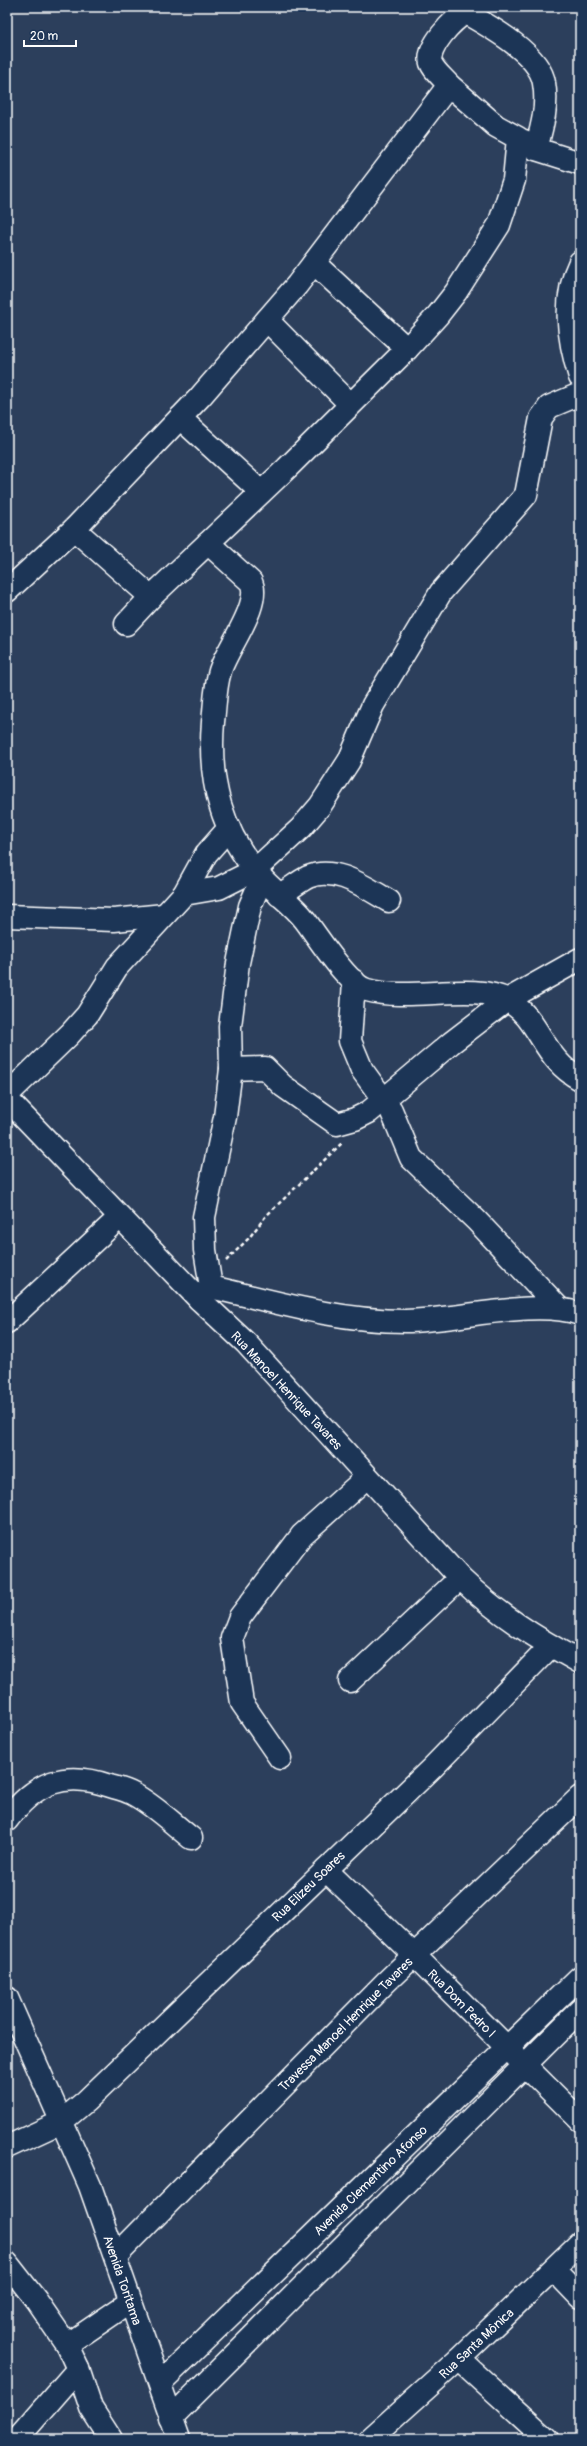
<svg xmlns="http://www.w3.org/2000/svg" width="587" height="2446" viewBox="0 0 587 2446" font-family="Pangolin,sans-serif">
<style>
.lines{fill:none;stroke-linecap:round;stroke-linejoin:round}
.minor-casing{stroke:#fff;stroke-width:25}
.path{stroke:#fff;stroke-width:2.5;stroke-dasharray:4 3;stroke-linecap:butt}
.minor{stroke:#1d3557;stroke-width:22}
.labels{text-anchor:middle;stroke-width:3;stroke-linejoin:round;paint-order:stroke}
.street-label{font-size:13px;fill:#fff;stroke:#1d3557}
</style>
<rect width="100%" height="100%" fill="#2c3f5c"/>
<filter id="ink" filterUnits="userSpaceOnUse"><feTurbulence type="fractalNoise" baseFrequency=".025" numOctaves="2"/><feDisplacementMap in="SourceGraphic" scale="8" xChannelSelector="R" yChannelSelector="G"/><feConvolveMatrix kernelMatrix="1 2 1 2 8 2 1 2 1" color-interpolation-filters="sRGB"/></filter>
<g filter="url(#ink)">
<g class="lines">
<!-- minor casing -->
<g class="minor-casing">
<g id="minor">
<polyline points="524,141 536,149 580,163"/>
<path d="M580,262C562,299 568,339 580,377"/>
<polyline points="314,263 407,349"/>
<polyline points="267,320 350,404"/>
<polyline points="180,418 261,492"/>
<polyline points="74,529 151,597"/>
<path d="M208,543L251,582C262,604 227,648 220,671C215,687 215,706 213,722C208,781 221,832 261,877C274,892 293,904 305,920C318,937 348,985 367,990C409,1002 475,982 507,1000C541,1019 542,1059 580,1079"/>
<path d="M7,591L74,529L200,397L297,285L449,85C444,79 434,71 431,63C426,48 453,19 466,13C489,26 540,54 544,83C548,106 542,127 536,149"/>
<polyline points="126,624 151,597 287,468 407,349 438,315 456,292 499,225 514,180 518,138 496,126 449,85"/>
<polyline points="184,894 219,888 255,870 301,828 320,806 349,761 373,705 441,592 526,495 541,418 549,407 580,394"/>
<path d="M279,895C289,890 298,882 308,877C336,865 366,888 389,901"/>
<polyline points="7,916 114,920 164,915"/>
<polyline points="354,981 350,1041 362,1070 391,1110 411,1158 476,1220 559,1308"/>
<polyline points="231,1069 265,1068 283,1086 337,1124 355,1119 369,1112 451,1043 507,1000 580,959"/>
<polyline points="7,1095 70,1034 87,1015 117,967 184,894 206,854 229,828"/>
<path d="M7,1099L199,1299L246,1343L460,1578C499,1615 534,1637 580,1662"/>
<path d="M211,1287C275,1302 339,1321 405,1321C456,1321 534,1298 580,1314"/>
<polyline points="199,1299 211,1287 205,1250 204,1217 225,1117 231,1069 230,1026 238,963 250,906 262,878"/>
<polyline points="7,1322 120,1217"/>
<polyline points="350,1681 460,1578"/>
<polyline points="280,1758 242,1703 232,1638 240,1617 302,1535 367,1477"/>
<path d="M7,1820C35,1782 65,1770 110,1786C117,1788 126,1790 133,1794C154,1805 172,1823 191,1838"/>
<polyline points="326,1870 414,1955 580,2120"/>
<polyline points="7,1998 90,2186 179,2439"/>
<polyline points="7,2147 61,2122 86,2101 433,1767 551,1646"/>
<polyline points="116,2256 386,1982 580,1797"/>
<polyline points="7,2263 36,2300 67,2345 78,2369 91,2408 111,2439"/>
<polyline points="554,2270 580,2297"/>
<polyline points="67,2345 130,2302"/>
<polyline points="459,2359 547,2439"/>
<polyline points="160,2383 580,1977"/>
<polyline points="171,2418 580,2010"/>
<polyline points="17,2439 78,2369"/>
<polyline points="370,2439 459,2359 580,2243"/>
</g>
</g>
<!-- path -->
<polyline class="path" points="226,1261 249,1238 265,1217 343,1142"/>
<!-- minor -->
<use href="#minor" class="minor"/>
</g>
</g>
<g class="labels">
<!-- street labels -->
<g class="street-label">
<text transform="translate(287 1390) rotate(47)" y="5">Rua Manoel Henrique Tavares</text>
<text transform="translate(308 1886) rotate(-44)" y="5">Rua Elizeu Soares</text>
<text transform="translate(462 2003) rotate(45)" y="5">Rua Dom Pedro I</text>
<text transform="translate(345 2024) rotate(-45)" y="5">Travessa Manoel Henrique Tavares</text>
<text transform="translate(370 2180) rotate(-44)" y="5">Avenida Clementino Afonso</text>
<text transform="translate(123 2280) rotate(71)" y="5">Avenida Toritama</text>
<text transform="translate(476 2343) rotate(-43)" y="5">Rua Santa Mônica</text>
</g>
</g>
<!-- margin -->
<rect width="587" height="2446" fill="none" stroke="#1d3557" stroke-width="24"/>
<rect x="12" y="12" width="563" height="2422" fill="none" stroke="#fff" stroke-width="1.5" filter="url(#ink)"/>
<!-- scale -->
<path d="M24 40v6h52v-6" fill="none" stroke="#ffffff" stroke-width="2"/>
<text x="30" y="40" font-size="12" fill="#ffffff" stroke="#1d3557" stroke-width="3" paint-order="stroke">20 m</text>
</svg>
